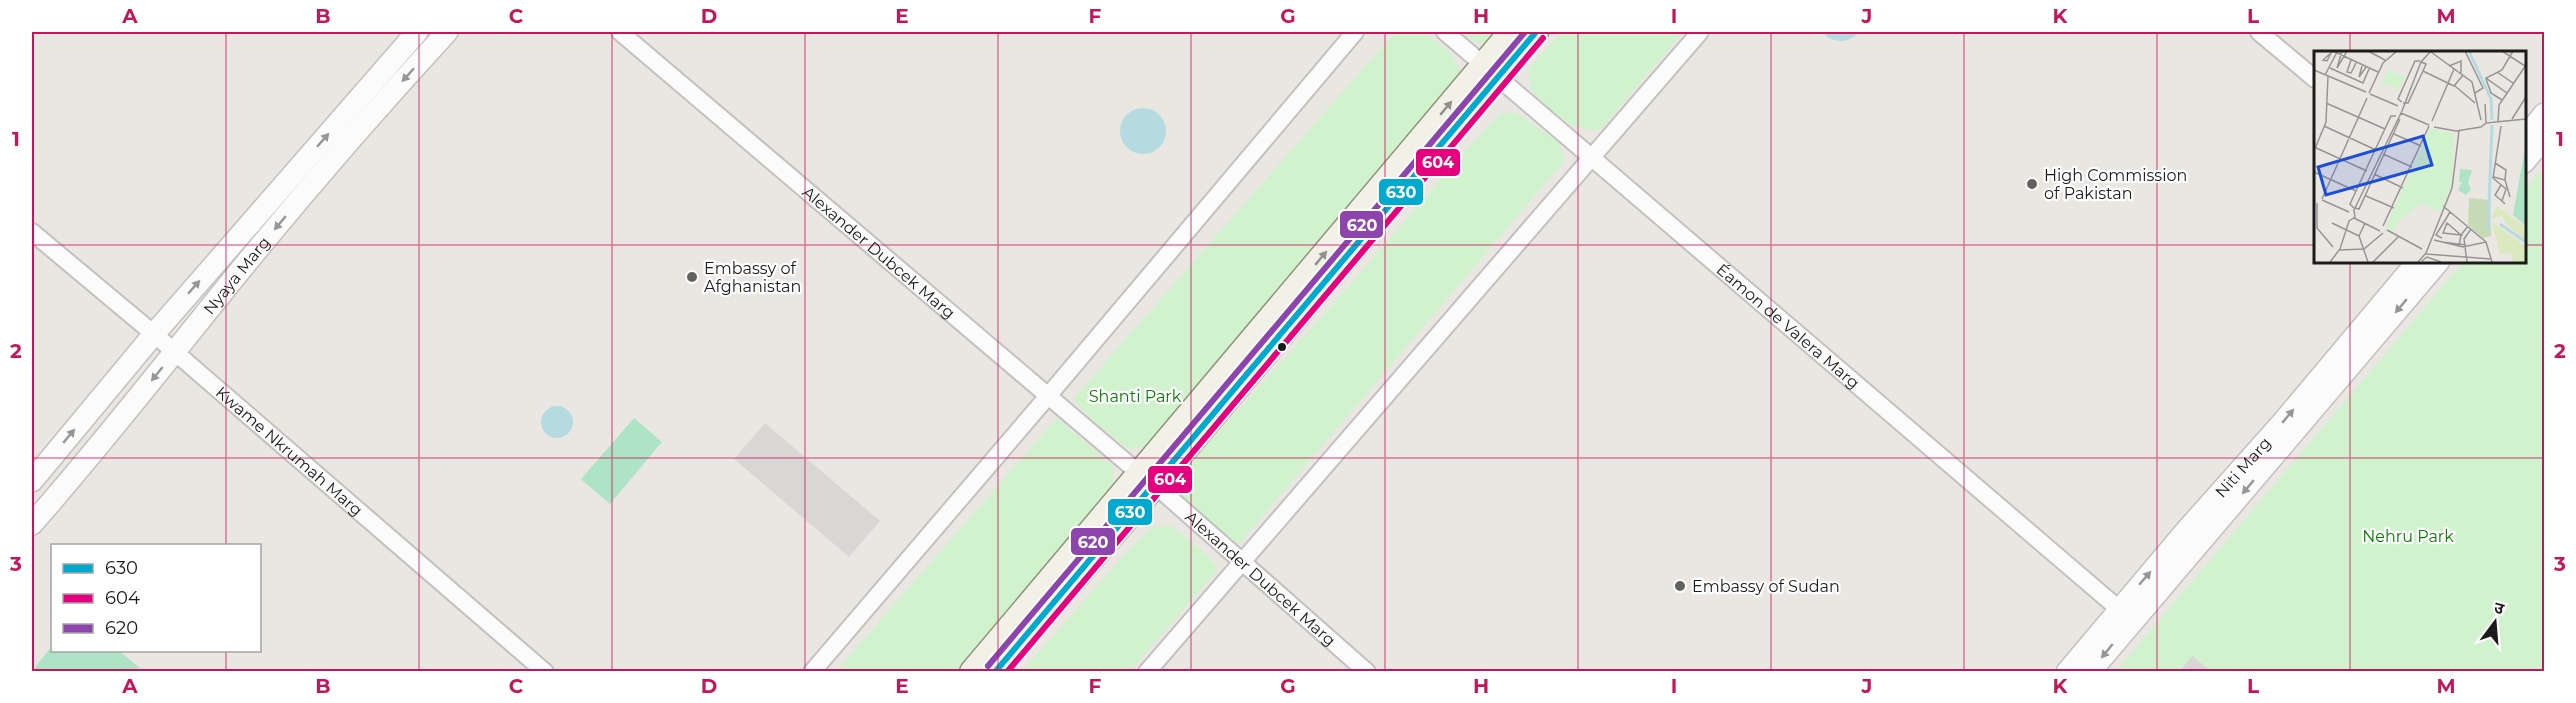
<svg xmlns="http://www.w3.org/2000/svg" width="2576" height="703" viewBox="0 0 2576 703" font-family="Montserrat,'Noto Sans Devanagari',sans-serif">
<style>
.park{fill:#d0f2cc}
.pitch{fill:#ace4c5}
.parking{fill:#d8d7d5}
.water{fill:#b5dbe0}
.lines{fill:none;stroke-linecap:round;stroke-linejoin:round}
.minor-casing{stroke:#c2c1bf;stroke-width:20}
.tertiary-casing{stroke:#c2c1bf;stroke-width:24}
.secondary-casing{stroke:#94937b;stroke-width:27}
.minor{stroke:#fcfbfb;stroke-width:16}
.tertiary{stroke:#fcfbfb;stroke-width:21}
.secondary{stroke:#f2f1e8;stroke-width:24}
.bus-1-casing{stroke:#fff;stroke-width:10}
.bus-2-casing{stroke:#fff;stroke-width:10}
.bus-3-casing{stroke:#fff;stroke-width:10}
.bus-1{stroke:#00a9ce;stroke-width:6}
.bus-2{stroke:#e5007d;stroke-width:6}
.bus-3{stroke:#8e44ad;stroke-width:6}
.oneway{fill:#979696}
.oneway2{fill:#91918c}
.grid{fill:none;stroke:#c2185b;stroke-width:1.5;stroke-opacity:0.55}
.poi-dot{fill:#636261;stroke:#fff;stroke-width:2}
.bus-dot{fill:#1b1b1b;stroke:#fff;stroke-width:2}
.labels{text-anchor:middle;stroke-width:4.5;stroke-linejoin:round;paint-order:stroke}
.poi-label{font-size:16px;fill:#1b1b1b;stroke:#fff;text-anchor:start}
.street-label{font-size:16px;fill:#1b1b1b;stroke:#fff}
.park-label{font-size:16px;fill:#0a7c06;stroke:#fff}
.inset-river{fill:none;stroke:#b5dbe0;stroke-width:3}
.inset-road{fill:none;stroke:#979593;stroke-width:1.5}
.view{fill:#1d4ed8;fill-opacity:0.15;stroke:#1d4ed8;stroke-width:3}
.inset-edge{fill:none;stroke:#1b1b1b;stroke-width:3}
.line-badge{stroke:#fff;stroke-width:2}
.badge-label{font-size:16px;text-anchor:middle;font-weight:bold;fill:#fff}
.neatline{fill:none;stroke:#c2185b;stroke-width:2}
.grid-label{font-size:20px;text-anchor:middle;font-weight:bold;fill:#c2185b}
</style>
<rect width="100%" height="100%" fill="#eae7e3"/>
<!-- park -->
<g class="park">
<polygon points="1395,32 1426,33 1450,53 1463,74 1151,446 1128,449 1091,419 1073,399"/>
<polygon points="1459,32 1503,32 1493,42 1479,43"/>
<polygon points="1562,32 1683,32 1599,131 1574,127 1551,111 1532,92 1528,69"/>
<polygon points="1501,113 1516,113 1559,142 1565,160 1238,545 1226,538 1181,499 1184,471 1334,303 1470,145"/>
<polygon points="2544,166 2544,671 2115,672 2464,261 2524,261 2524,191"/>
<polygon points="1057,418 1113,466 1113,492 959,671 835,672"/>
<polygon points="1172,526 1210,558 1218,569 1130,671 1022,671 1126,553 1152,527"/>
</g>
<!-- pitch -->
<g class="pitch">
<polygon points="634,418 662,442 610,504 581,479"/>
<polygon points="52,646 52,650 119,651 140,668 137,672 32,671"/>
</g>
<!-- parking -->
<g class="parking">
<polygon points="765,423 880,521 849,557 734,459"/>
<polygon points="2192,656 2211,671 2180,671"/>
</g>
<!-- water -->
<g class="water">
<path d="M1822,32H1859C1848,44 1833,44 1822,32Z"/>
<circle cx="1143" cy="131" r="23"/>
<circle cx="557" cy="422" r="16"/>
</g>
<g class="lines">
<!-- minor casing -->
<g class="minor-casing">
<g id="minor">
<path id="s1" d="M620,32L1140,474"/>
<path id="s2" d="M1445,32L2127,616"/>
<polyline points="2259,32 2315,79"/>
<path id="s3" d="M32,232L154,334L545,672"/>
<path id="s4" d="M1155,485L1367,672"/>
<polyline points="812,672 1048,396 1355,32"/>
<polyline points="1147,672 1700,32"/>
</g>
</g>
<!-- tertiary casing -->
<g class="tertiary-casing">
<g id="tertiary">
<polyline points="2524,139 2544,114"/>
<polyline points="2524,162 2544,138"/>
<polyline points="32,481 154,334 417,32"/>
<path id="s5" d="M32,524C107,439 176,349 248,261C312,183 379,106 447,32"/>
<path id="s6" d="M2067,672L2185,532L2282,423L2418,261"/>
<polyline points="2090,672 2439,261"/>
</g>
</g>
<!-- secondary casing -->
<g class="secondary-casing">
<g id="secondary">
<polyline points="972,672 1511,32"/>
<polyline points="995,672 1155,485 1536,32"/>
</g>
</g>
<!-- minor -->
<use href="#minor" class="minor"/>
<!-- tertiary -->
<use href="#tertiary" class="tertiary"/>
<!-- secondary -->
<use href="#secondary" class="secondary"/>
<!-- bus-1 casing -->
<g class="bus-1-casing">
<polyline id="bus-1" points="995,672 1536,32"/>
</g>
<!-- bus-2 casing -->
<g class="bus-2-casing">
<polyline id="bus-2" points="1007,672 1543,38"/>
</g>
<!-- bus-3 casing -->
<g class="bus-3-casing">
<polyline id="bus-3" points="988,666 1525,32"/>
</g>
<!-- bus-1 -->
<use href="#bus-1" class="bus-1"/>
<!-- bus-2 -->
<use href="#bus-2" class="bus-2"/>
<!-- bus-3 -->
<use href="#bus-3" class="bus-3"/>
</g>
<!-- one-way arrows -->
<defs><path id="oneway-solid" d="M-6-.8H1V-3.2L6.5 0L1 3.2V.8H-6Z" transform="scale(1.5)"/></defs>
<g class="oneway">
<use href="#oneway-solid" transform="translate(408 75) rotate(132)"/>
<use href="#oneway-solid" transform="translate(323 140) rotate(-49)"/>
<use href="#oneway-solid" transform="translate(280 223) rotate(130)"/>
<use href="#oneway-solid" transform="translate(194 287) rotate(-49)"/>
<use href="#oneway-solid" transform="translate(2401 306) rotate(130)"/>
<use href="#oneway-solid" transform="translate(157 374) rotate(129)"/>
<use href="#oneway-solid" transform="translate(2288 416) rotate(-50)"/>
<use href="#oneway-solid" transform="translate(69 436) rotate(-50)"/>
<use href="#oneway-solid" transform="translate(2248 487) rotate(130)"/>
<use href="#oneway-solid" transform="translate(2145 578) rotate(-49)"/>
<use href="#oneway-solid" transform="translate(2107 651) rotate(129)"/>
</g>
<g class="oneway2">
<use href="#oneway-solid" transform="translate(1446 108) rotate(-50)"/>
<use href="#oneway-solid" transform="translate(1321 258) rotate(-50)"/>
</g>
<!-- grid -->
<path class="grid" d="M226,32V546M419,32V672M612,32V672M805,32V672M998,32V672M1191,32V672M1385,32V672M1578,32V672M1771,32V672M1964,32V672M2157,32V672M2350,32V52M32,245H2315M2524,245H2544M2350,261V672M32,458H2544M226,650V672"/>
<!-- markers -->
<g class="poi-dot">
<circle cx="2032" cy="184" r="6"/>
<circle cx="692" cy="277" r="6"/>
<circle cx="1680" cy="586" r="6"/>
</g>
<circle class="bus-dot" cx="1282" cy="347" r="5"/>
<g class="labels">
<!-- poi labels -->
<g class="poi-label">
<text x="2044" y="181">High Commission<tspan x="2044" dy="18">of Pakistan</tspan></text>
<text x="704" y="274">Embassy of<tspan x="704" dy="18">Afghanistan</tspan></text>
<text x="1692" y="592">Embassy of Sudan</text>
</g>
<!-- street labels -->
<g class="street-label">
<text dy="6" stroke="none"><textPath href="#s1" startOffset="340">Alexander Dubcek Marg</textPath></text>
<text dy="6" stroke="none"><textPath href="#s5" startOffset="322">Nyaya Marg</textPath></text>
<text dy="6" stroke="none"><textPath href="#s2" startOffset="452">Éamon de Valera Marg</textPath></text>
<text dy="6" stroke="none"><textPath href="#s3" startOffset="338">Kwame Nkrumah Marg</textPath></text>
<text dy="6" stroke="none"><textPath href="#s6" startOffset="270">Niti Marg</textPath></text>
<text dy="6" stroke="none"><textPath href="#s4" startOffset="141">Alexander Dubcek Marg</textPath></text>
</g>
<!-- park labels -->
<g class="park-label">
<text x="1135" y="402">Shanti Park</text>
<text x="2408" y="542">Nehru Park</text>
</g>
</g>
<!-- overview -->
<g transform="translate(2314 51)">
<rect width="212" height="212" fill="#eae7e3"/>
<path d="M183,155L211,176V188L192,173L188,164L177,169ZM178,171L211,195V211H199L197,202L186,203Z" fill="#dbe9bf"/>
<path d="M155,147L176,149L177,185L169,187L154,174Z" fill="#c7dab6"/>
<path d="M74,19L91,26L84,39L71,32L66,36ZM117,77L140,83L137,135L126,161L107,152L85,170L80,180H75L72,176Z" fill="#d0f2cc"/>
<path d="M211,97V174L199,164ZM146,118L158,119L154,132L157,138L152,144L144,139L148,131H145Z" fill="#ace4c5"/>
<path class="inset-river" d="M155,0L177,48L178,69M186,173L212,191M174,179L178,74"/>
<path class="inset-road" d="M19,0L64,21M28,0L23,17L33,0M54,0L71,9M151,0L169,37L161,42M188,0L211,15M117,1L158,31L167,69M17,2L9,9L13,10L18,0M37,9L33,21L37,22L42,12M48,15L45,26L52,16M135,15L147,10V22M16,17L49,32L55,18M0,19L52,41M109,20L140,35L149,24M183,21L199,32M11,24L23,1M172,28L177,42L188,49M141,35L161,52M55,42L69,12L83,0M193,42L172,27L188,19L199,0M56,43L84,55M88,51L84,48L101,10H106M12,52L71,78M89,52H94L109,20L112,13L107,11M171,53L172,71M87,62L115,74M198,68L212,46M118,70L140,18M184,71L185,54L212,14M10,75L62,99M187,75L179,127L192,138L188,150L191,153M120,76L142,80L167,76L172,72L212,68M80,83L107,95M0,96L53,120M0,100L12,71L14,25M69,103L98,116M181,112L192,119L191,129M0,121L42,140M60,123L89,137M180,126L191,129L196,146M187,134L181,144L188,150M52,145L80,157M8,148L53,47M8,149L35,161M3,152V177L19,196M129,155L172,191L178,211M40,157L36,153L61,99L77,65H82M41,157L45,158L86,68M40,167L66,180M18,172L45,185M51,172L45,185L54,211M133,172L147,184L129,182ZM69,175L115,75M73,179L108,198M128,187L122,184L136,161M120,189L149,196L172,191M128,191L152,194M145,195L147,184L154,175M25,199L50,198L69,182M112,203L177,208M108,210L113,206L127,211M16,211L26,198L35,170L41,166L40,159L88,60L107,11L117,0M59,211L84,186M104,211L112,202L138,137L145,80M153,211L150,188L157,178"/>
<path class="view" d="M109,85L118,114L12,144L4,116Z"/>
<rect width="212" height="212" class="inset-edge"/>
</g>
<g class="line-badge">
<rect x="1415" y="148" width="46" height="29" rx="6" fill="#e5007d"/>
<rect x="1378" y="178" width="46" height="28" rx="6" fill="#00a9ce"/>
<rect x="1339" y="210" width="45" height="29" rx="6" fill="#8e44ad"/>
<rect x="1147" y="465" width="46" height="29" rx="6" fill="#e5007d"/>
<rect x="1107" y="498" width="46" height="28" rx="6" fill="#00a9ce"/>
<rect x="1070" y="527" width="46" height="29" rx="6" fill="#8e44ad"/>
</g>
<g class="badge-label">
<text x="1438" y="168">604</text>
<text x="1401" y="198">630</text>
<text x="1362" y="231">620</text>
<text x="1170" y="485">604</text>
<text x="1130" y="518">630</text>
<text x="1093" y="548">620</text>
</g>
<!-- border -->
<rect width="2576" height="703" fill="none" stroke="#ffffff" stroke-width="66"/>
<!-- legend -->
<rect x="51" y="544" width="210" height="108" fill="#ffffff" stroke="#a4a4a4" stroke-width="1.5"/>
<rect x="63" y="564" width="30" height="9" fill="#00a9ce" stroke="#a4a4a4" stroke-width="1.5"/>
<text x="105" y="574" font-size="18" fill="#1b1b1b">630</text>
<rect x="63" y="594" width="30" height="9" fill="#e5007d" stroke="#a4a4a4" stroke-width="1.5"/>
<text x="105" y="604" font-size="18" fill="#1b1b1b">604</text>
<rect x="63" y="624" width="30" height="9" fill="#8e44ad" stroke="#a4a4a4" stroke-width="1.5"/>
<text x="105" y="634" font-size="18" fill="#1b1b1b">620</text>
<!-- north arrow -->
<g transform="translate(2495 622) rotate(16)" stroke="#ffffff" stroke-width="4.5" paint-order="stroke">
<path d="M0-4.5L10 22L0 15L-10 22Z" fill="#1b1b1b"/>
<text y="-9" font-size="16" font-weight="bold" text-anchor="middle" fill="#1b1b1b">उ</text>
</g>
<rect x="33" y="33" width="2510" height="637" class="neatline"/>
<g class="grid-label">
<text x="130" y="23">A</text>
<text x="323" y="23">B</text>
<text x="516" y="23">C</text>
<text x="709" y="23">D</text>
<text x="902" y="23">E</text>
<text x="1095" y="23">F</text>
<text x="1288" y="23">G</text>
<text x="1481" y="23">H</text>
<text x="1674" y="23">I</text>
<text x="1867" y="23">J</text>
<text x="2060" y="23">K</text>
<text x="2253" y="23">L</text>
<text x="2446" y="23">M</text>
<text x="16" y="146">1</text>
<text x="2560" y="146">1</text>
<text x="16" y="358">2</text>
<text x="2560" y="358">2</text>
<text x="16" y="571">3</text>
<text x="2560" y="571">3</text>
<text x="130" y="693">A</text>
<text x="323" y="693">B</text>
<text x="516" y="693">C</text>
<text x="709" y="693">D</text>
<text x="902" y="693">E</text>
<text x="1095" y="693">F</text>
<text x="1288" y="693">G</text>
<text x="1481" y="693">H</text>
<text x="1674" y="693">I</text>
<text x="1867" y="693">J</text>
<text x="2060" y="693">K</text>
<text x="2253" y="693">L</text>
<text x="2446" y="693">M</text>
</g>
</svg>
